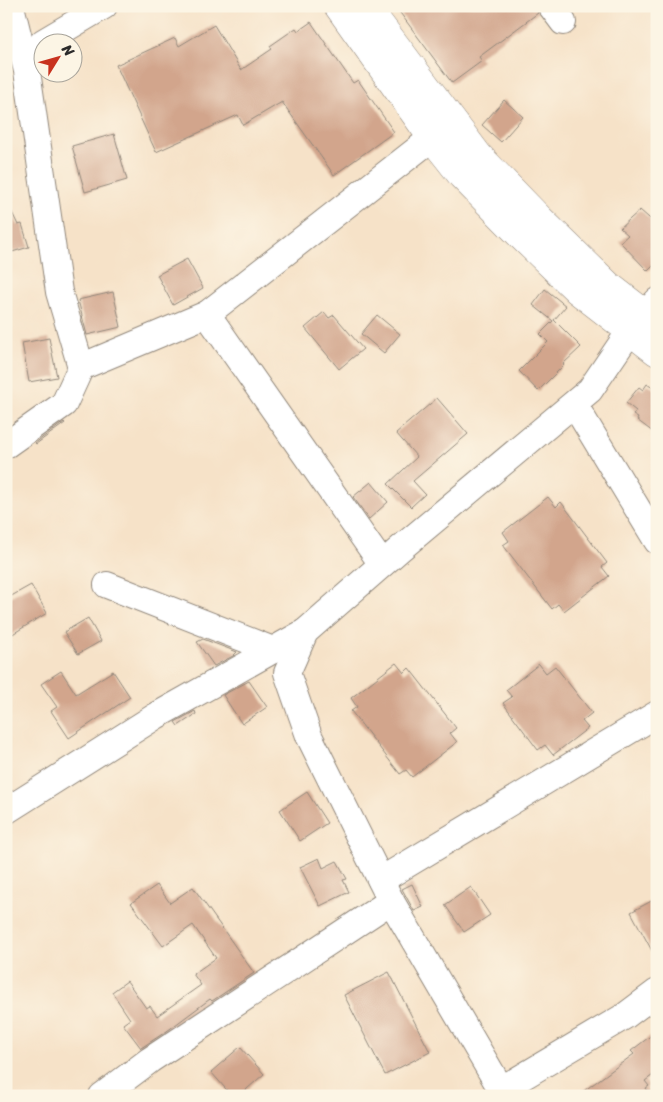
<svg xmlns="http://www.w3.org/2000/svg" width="663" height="1102" viewBox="0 0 663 1102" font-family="Sriracha,sans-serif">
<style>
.building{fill:#d2a58c}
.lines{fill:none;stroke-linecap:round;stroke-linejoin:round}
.minor-casing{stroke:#90867a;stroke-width:28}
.major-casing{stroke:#90867a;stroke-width:29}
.minor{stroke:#fff;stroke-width:26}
.major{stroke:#fff;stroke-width:28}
</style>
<rect width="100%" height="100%" fill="#fcf5e5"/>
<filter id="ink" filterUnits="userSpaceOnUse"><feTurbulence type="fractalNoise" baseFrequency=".02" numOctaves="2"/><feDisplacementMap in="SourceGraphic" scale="10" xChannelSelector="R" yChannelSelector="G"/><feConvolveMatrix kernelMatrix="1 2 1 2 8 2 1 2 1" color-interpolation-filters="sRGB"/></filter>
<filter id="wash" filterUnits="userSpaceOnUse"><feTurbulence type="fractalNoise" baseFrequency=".0096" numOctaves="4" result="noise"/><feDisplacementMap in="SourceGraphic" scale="20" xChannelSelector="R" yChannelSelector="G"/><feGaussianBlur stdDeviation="1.12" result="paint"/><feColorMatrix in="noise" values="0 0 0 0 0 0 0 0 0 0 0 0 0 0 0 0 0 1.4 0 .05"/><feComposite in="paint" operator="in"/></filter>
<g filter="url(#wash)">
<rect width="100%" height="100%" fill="#f6e2c8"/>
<g id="blocks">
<!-- building -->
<g class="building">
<polygon points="395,6 536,6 538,13 479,57 482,61 452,83"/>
<polygon points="311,22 353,83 358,80 394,132 334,175 282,102 243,125 238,115 156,152 116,65 175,38 179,46 214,25 241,70 272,49 270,46 296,28 298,31"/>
<polygon points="504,100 523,117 501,142 482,125"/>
<polygon points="114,134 127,180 85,192 72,146"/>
<polygon points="6,200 18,225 22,224 29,247 12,252 6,232"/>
<polygon points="640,210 657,225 657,262 648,271 620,242 628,235 620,228"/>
<polygon points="187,259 203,288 173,305 157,275"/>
<polygon points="545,289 566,306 554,320 581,347 563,364 564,365 538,391 519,371 548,342 540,334 553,321 533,305"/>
<polygon points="113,292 121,327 87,335 78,300"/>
<polygon points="324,312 329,318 334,315 363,349 339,369 305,328"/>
<polygon points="377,315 400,334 384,353 361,334"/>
<polygon points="49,338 57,377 29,382 22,343"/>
<polygon points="647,384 657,391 657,435 637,420 638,418 633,415 636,411 626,403 639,387 643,390"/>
<polygon points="437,398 468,434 413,481 425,494 411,507 388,484 417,457 396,433"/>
<polygon points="64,422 65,423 36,444 35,443"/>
<polygon points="371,482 388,502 369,519 353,497"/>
<polygon points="548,497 556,507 561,502 607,563 602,567 609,576 564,611 558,604 552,609 503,545 509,541 503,532"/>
<polygon points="31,585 47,613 6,638 6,599"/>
<polygon points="88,618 101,641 78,654 64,632"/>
<polygon points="203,639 237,652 233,656 214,666 197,642"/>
<polygon points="396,663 404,673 409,668 456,728 450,733 457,742 412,777 406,770 400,774 351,711 357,707 351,698"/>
<polygon points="539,664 546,673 555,666 592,713 582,721 588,728 553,755 545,745 538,750 503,703 512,697 506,690"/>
<polygon points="61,671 76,694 113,671 130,697 69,738 51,711 57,707 41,684"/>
<polygon points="249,681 267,707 242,724 223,695"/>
<polygon points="195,711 196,714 178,726 175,722"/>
<polygon points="307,792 327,823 300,841 280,810"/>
<polygon points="319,858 323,868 337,861 347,879 343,880 349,892 320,906 300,867"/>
<polygon points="412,884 423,907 414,911 402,889"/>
<polygon points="157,885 170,903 193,887 254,973 212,1001 210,999 167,1031 141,1048 123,1024 130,1019 112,992 127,981 146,1008 150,1006 157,1016 201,985 193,974 216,958 193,925 163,946 131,903"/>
<polygon points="471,887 490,915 464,932 445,905"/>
<polygon points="657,898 657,960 631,912"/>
<polygon points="389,972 430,1052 385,1075 344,995"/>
<polygon points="657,1031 657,1072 645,1081 649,1086 646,1088 651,1096 577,1096 634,1054 631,1051"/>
<polygon points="240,1047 264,1074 239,1096 232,1096 211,1072"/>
</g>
</g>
</g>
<g filter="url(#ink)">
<use href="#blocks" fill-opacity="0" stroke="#90867a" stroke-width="1"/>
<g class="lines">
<!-- minor casing -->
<g class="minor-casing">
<g id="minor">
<polyline points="551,6 563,22"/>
<polyline points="43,42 104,6"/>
<polyline points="81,367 207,314"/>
<polyline points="574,404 657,541"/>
<polyline points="6,445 64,404 81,367 59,292 27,71 11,6"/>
<polyline points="382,564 207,314 432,138 448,124"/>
<polyline points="107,585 273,650"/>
<polyline points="6,811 156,716 305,632"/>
<polyline points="381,880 657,714"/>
<polyline points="502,1089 625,1016 657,992"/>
<polyline points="102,1096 150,1060 391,901"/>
<polyline points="505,1096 391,901 309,736 287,673 305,632 401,548 590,390 630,331 657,301"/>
</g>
</g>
<!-- major casing -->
<g class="major-casing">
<g id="major">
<polyline points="338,6 432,138 462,176 521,236 577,290 657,352"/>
<polyline points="366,6 478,155 540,219 608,285 657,323"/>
</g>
</g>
<!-- minor -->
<use href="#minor" class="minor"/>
<!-- major -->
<use href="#major" class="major"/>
</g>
</g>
<!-- margin -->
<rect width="663" height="1102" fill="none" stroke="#fcf5e5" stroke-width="25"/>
<!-- north arrow -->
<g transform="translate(58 58) rotate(53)"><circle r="24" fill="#fcf5e5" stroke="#a8a49b"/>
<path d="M0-4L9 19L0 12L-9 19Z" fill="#c8321e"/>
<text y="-8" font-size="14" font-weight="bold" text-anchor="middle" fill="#2b2b2b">N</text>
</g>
</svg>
